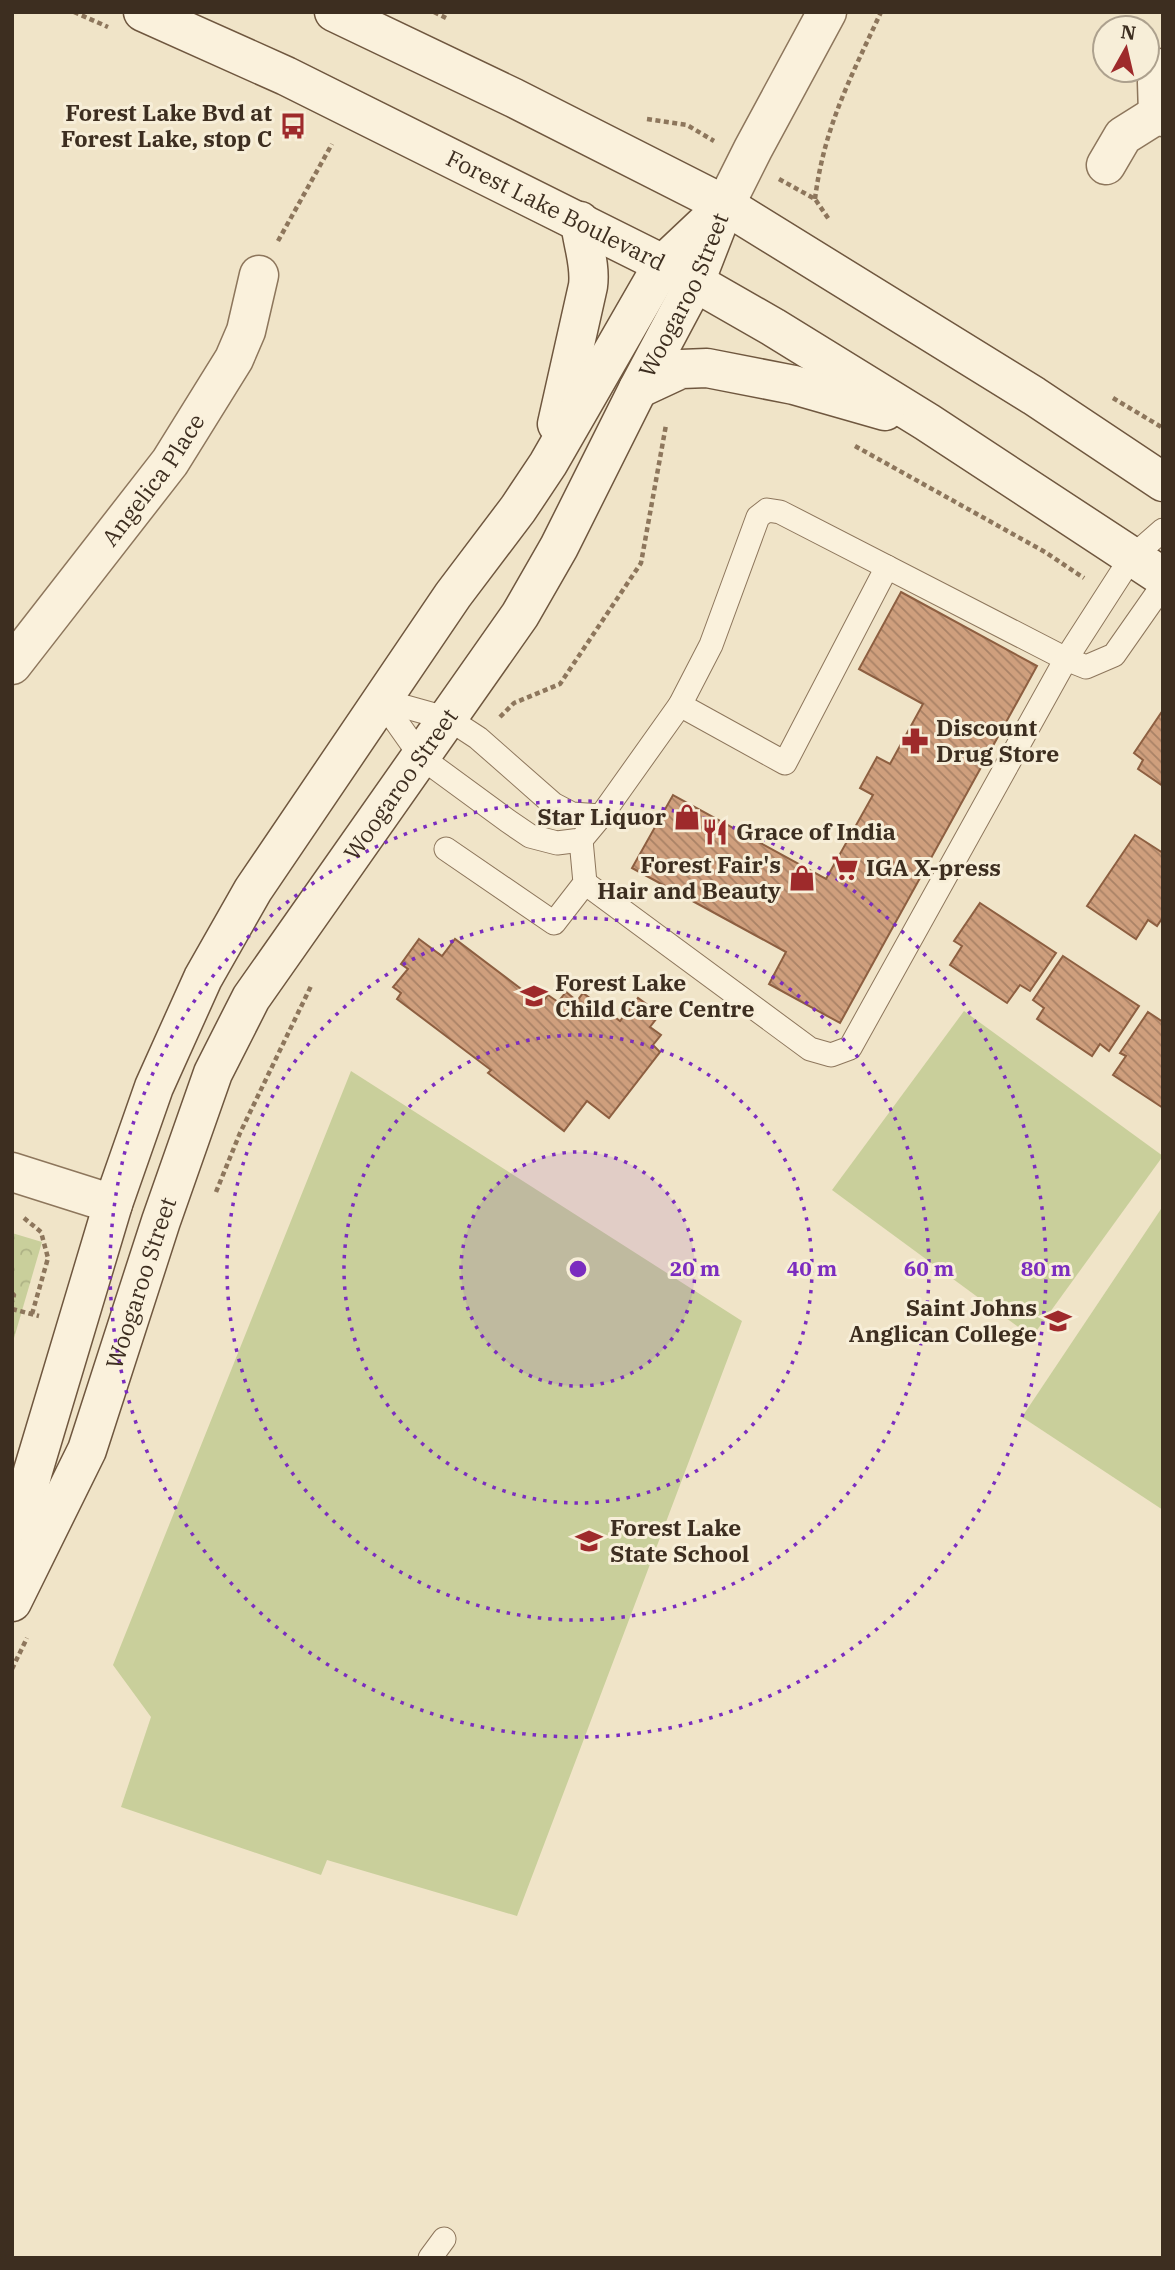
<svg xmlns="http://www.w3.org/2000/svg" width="1175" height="2270" viewBox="0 0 1175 2270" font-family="'IBM Plex Serif',serif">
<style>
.forest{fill:url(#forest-crowns)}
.pitch{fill:#c9cf9b}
.building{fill:url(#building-back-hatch);stroke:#8d5f41;stroke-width:2}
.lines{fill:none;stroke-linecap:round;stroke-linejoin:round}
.service-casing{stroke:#8d765c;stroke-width:25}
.minor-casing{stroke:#8d765c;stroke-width:41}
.secondary-casing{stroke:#6f573f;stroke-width:41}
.path{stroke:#8d765c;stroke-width:4.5;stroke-dasharray:5 3.5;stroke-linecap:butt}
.service{stroke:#faf1dc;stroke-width:23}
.minor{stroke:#faf1dc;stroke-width:38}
.secondary{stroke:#faf1dc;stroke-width:38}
.ring{fill:none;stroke:#7b2cbf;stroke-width:3.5;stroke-dasharray:3.5 7}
.labels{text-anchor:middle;stroke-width:6;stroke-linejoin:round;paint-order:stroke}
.poi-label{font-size:23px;font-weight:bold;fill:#3d2e20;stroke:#f7eed8;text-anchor:start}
.street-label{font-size:23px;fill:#3d2e20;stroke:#f7eed8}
.centre{fill:#7b2cbf;stroke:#f7eed8;stroke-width:3.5}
.ring-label{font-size:21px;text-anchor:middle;font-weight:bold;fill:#7b2cbf;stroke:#f7eed8;stroke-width:6;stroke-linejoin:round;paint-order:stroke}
</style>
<defs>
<pattern id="forest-crowns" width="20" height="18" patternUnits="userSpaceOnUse" patternTransform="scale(1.75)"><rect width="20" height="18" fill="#c9cf9b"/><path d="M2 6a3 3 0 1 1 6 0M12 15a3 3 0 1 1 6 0" fill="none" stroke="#aeb285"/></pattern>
<pattern id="building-back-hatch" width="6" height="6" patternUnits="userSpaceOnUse" patternTransform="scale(1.75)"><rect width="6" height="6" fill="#cf9f7d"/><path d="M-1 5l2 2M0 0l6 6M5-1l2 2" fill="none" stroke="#a98266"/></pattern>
</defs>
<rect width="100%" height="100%" fill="#f0e4c8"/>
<!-- forest -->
<polygon class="forest" points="12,1233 42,1242 12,1345"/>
<!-- pitch -->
<g class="pitch">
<polygon points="964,1011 1163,1156 1032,1337 832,1190"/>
<polygon points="351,1071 742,1321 517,1916 327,1860 321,1875 121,1807 151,1717 113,1665"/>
<polygon points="1163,1206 1163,1510 1022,1417"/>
</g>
<!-- building -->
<g class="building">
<polygon points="901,592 1037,666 840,1023 769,984 786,952 632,868 673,795 826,879 873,795 860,788 877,757 890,764 923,704 859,669"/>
<polygon points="1163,710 1163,786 1138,769 1143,760 1134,753"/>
<polygon points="1135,835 1163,853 1163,917 1157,926 1148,920 1136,939 1087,906"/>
<polygon points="980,903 1056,953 1030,991 1020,985 1007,1003 950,965 962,946 954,941"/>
<polygon points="419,939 442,956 455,939 541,1004 548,995 558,1002 566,992 577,1001 583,993 620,1021 638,998 660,1014 650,1027 661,1035 653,1045 660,1052 609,1118 587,1101 564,1131 488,1073 491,1070 397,999 401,993 393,987 408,969 401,964"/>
<polygon points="1063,956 1139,1006 1109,1051 1100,1044 1092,1056 1037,1019 1044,1008 1033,1000"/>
<polygon points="1148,1012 1163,1022 1163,1108 1113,1075 1126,1056 1120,1053"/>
</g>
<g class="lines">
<!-- service casing -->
<g class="service-casing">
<g id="service">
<polyline points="381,700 422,758 508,821 530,836 557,843 581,840 601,816 680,705 711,645 758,517 767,510 780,512 1066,659 1086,667 1114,655 1163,585"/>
<polyline points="381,700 449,719 478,738 553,804 572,814 601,816"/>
<polyline points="680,705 785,763 887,567"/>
<polyline points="446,849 554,923 585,883 581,840"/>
<polyline points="585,883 810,1049 831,1055 850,1048 1066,659 1131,558 1163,530"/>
<polyline points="430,2258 444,2239"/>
</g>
</g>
<!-- minor casing -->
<g class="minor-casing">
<g id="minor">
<polyline points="1163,68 1157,82 1158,114 1163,117"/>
<polyline points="1106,165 1123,136 1158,114"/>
<polyline points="725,205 753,149 827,12"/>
<path id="s1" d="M12,665L170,462L234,359L246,331L259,275"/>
<polyline points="12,1172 113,1204"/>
</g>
</g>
<!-- secondary casing -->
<g class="secondary-casing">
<g id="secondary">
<path id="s2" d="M143,12L286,76L663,264L773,327L927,422L1163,577"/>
<polyline points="334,12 514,98 725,205 1034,396 1163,482"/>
<polyline points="638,389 681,369 707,368 794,385 885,411"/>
<path d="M557,424L588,286C591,264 582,243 580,221"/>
<polyline points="12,1556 33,1471 113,1204 154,1087 203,978 253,890 453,595 518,509 548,464 663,264 716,214"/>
<path id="s3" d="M12,1602L87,1450L161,1221L213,1073L251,998L520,615L559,547L638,389L695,282L725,205"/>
</g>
</g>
<!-- path -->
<g class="path">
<polyline points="74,12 108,27"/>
<polyline points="434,12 446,18"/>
<polyline points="647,119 687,125 714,141"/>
<polyline points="779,179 815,199 830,221"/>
<path d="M815,199C824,127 851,77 881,12"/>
<polyline points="278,241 332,144"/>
<polyline points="1113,398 1163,428"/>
<polyline points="855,446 1045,552 1084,578"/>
<polyline points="500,717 514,703 560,684 641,563 666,425"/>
<polyline points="216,1192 240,1133 312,984"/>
<polyline points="24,1218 41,1232 48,1258 32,1314"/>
<polyline points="12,1293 14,1295 12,1301"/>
<polyline points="12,1309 39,1316"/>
<polyline points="12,1669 27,1638"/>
</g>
<!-- service -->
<use href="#service" class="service"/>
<!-- minor -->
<use href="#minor" class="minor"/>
<!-- secondary -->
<use href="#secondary" class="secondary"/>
</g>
<!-- distance rings -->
<circle cx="578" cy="1269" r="117" fill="#7b2cbf" fill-opacity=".12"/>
<g class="ring">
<circle cx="578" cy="1269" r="117"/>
<circle cx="578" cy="1269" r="234"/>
<circle cx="578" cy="1269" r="351"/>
<circle cx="578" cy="1269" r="468"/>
</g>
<!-- icons -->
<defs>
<g id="bus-bare" transform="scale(2.1)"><path d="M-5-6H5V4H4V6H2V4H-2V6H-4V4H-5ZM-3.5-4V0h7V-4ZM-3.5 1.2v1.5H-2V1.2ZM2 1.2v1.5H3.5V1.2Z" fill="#9e2a2b" stroke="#f7eed8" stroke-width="2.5" paint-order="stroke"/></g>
<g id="pharmacy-bare" transform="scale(2.1)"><path d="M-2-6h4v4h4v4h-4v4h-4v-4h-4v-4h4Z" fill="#9e2a2b" stroke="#f7eed8" stroke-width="2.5" paint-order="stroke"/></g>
<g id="shop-bare" transform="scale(2.1)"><path d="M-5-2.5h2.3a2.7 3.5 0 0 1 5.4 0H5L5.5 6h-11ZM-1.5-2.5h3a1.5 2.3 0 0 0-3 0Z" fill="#9e2a2b" stroke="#f7eed8" stroke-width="2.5" paint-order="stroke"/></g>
<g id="restaurant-bare" transform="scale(2.1)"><path d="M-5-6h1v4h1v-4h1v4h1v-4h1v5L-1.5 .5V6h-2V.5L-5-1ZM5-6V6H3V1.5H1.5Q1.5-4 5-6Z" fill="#9e2a2b" stroke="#f7eed8" stroke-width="2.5" paint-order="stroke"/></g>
<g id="supermarket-bare" transform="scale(2.1)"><path d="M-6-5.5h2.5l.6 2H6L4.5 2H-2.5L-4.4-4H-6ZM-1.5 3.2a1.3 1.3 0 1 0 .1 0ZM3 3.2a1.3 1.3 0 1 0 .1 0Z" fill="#9e2a2b" stroke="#f7eed8" stroke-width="2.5" paint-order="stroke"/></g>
<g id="school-bare" transform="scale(2.1)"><path d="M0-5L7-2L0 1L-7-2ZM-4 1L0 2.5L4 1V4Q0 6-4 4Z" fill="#9e2a2b" stroke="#f7eed8" stroke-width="2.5" paint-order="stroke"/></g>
</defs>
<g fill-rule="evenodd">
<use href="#bus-bare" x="293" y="126"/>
<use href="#pharmacy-bare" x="915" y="741"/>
<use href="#shop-bare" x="687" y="817"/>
<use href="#restaurant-bare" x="715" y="832"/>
<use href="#supermarket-bare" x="845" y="868"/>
<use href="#shop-bare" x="802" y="878"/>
<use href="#school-bare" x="534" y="996"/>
<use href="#school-bare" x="1058" y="1321"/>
<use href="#school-bare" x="589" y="1541"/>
</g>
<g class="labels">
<!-- poi labels -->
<g class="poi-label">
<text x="272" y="121" text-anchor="end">Forest Lake Bvd at<tspan x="272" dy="26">Forest Lake, stop C</tspan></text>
<text x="936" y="736">Discount<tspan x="936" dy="26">Drug Store</tspan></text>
<text x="666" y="825" text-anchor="end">Star Liquor</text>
<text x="736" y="840">Grace of India</text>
<text x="781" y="873" text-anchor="end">Forest Fair's<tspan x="781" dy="26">Hair and Beauty</tspan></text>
<text x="866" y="876">IGA X-press</text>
<text x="555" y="991">Forest Lake<tspan x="555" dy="26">Child Care Centre</tspan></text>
<text x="1037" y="1316" text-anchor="end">Saint Johns<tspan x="1037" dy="26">Anglican College</tspan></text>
<text x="610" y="1536">Forest Lake<tspan x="610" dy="26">State School</tspan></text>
</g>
<!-- street labels -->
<g class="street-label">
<text dy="8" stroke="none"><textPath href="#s2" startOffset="458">Forest Lake Boulevard</textPath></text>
<text dy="8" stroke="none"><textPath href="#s3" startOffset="1479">Woogaroo Street</textPath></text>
<text dy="8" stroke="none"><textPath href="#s1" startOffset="233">Angelica Place</textPath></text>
<text dy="8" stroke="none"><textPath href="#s3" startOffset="912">Woogaroo Street</textPath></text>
<text dy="8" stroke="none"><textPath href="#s3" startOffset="345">Woogaroo Street</textPath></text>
</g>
</g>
<circle cx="578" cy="1269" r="10" class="centre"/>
<g class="ring-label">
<text x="695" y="1276">20 m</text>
<text x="812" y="1276">40 m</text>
<text x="929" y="1276">60 m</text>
<text x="1046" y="1276">80 m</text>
</g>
<!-- border -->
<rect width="1175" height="2270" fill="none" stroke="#3d2e20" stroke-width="28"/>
<!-- north arrow -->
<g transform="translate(1126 49) rotate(8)"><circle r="33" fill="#f7eed8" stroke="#ada18e" stroke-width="2"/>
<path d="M0-5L12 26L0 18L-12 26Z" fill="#9e2a2b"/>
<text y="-10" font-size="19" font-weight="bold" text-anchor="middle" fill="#3d2e20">N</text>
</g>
</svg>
